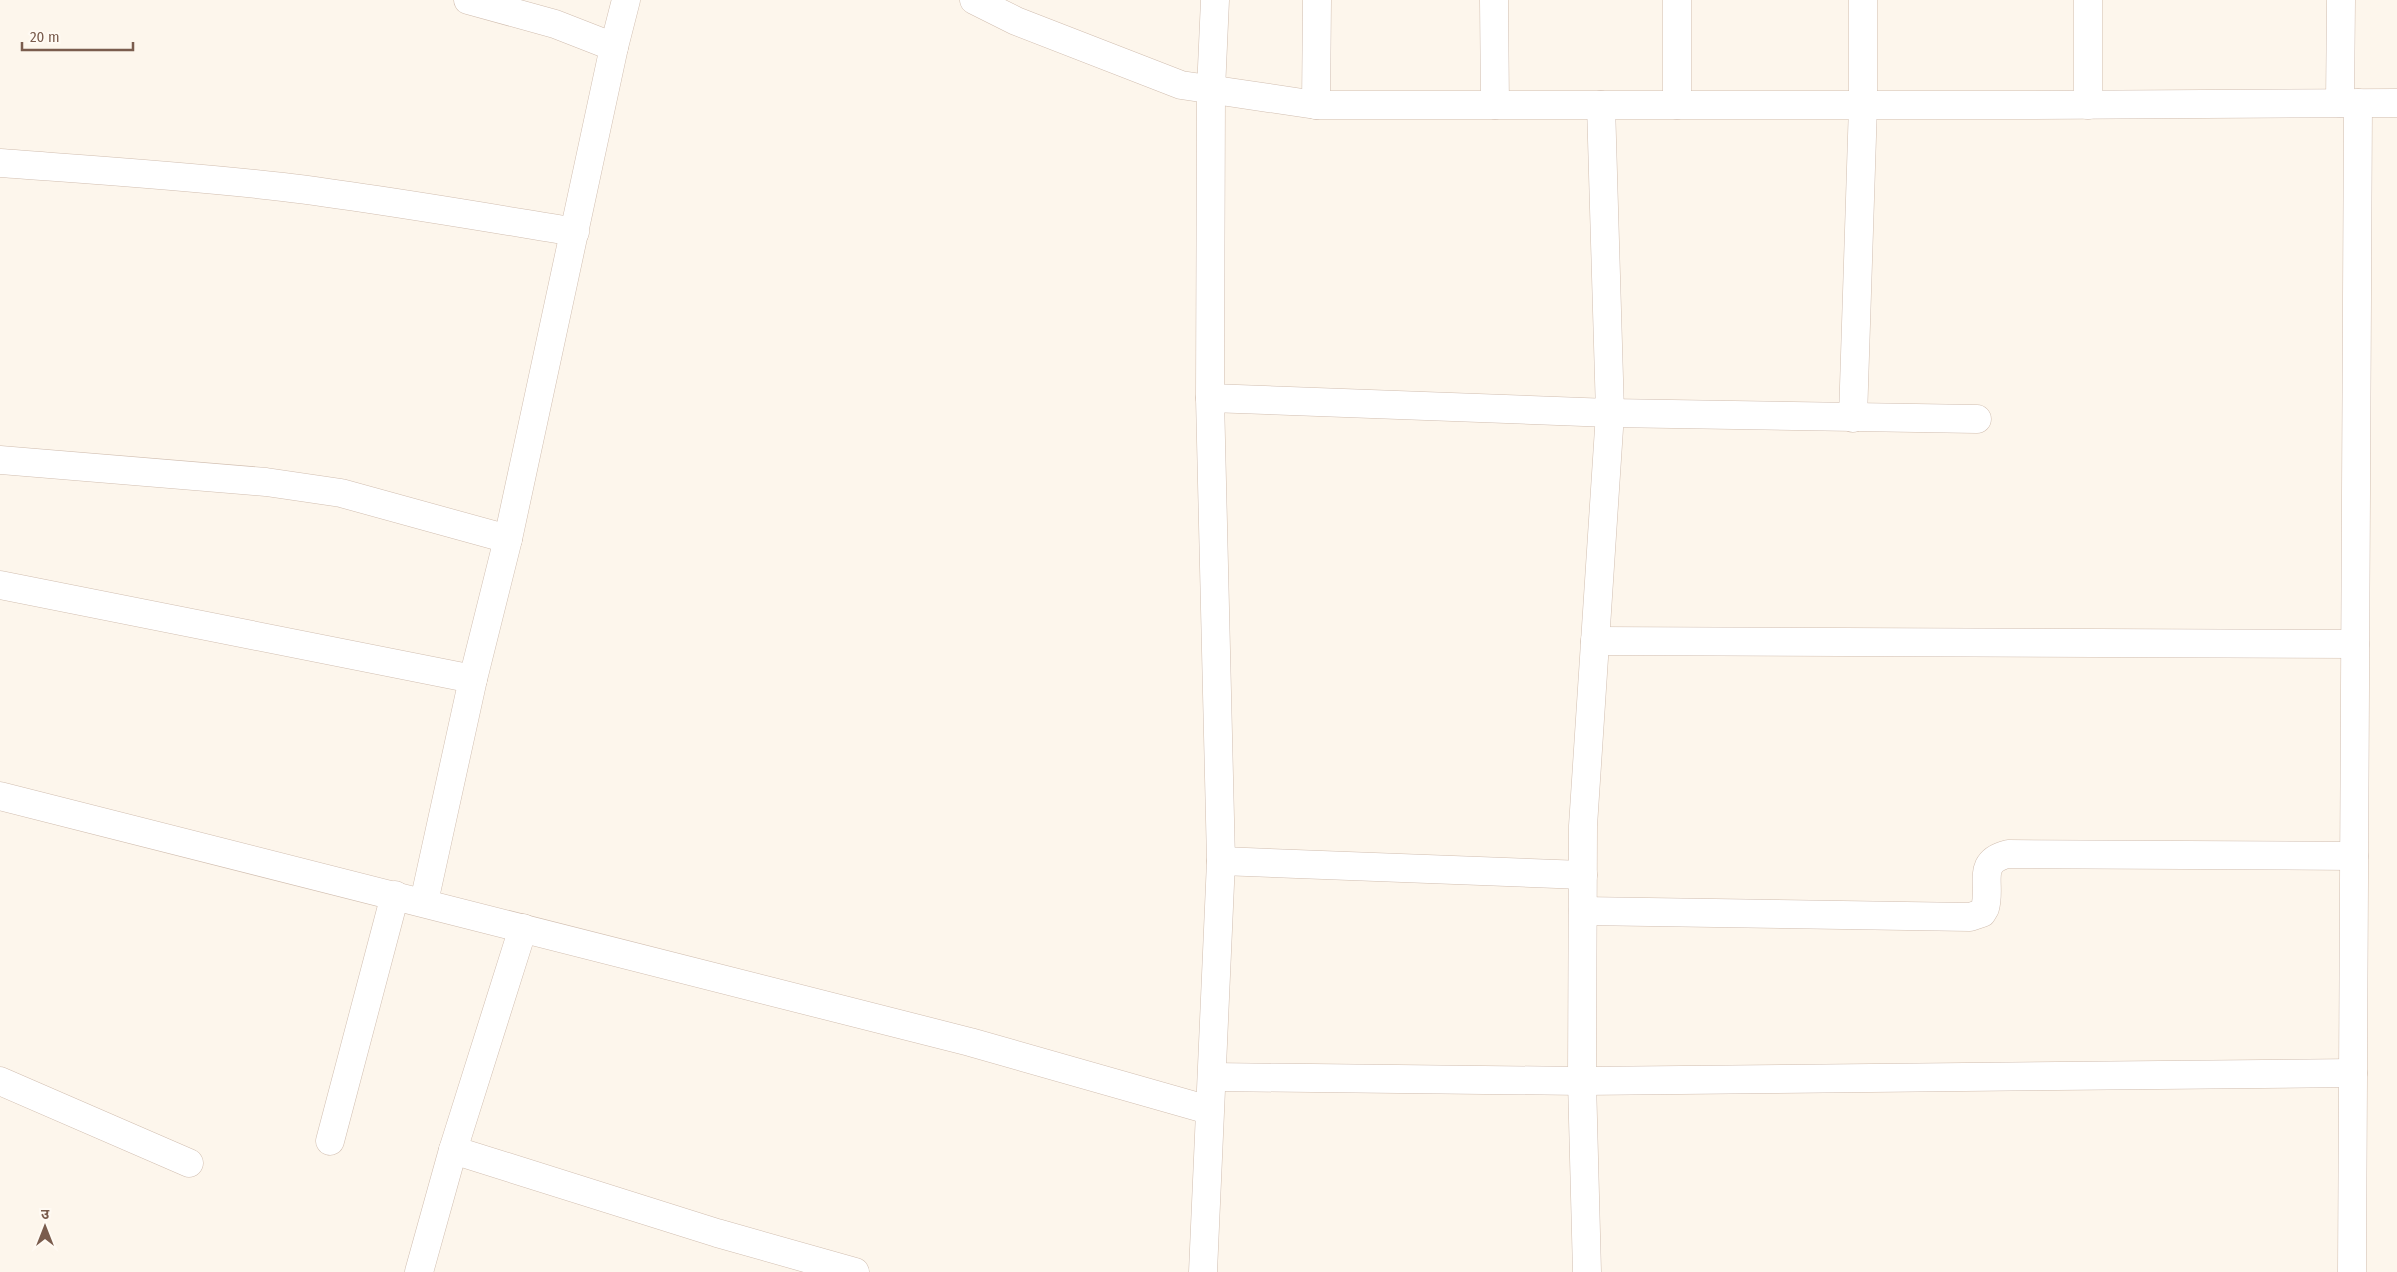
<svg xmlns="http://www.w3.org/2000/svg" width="2397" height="1272" viewBox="0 0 2397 1272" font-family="'Fira Sans Condensed','Noto Sans Devanagari',sans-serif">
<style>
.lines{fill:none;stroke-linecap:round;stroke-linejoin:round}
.minor-casing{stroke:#d1beb0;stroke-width:29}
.tertiary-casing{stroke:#d1beb0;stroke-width:29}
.minor{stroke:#fff;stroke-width:28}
.tertiary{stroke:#fff;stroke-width:28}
</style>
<rect width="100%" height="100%" fill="#fdf6ec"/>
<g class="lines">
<!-- minor casing -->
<g class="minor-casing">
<g id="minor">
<polyline points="468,0 555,24 614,47"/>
<polyline points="1494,0 1495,105"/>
<polyline points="1677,0 1677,105"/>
<polyline points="2340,103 2341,0"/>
<polyline points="1316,105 1317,0"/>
<polyline points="2088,105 2088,0"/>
<path d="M0,163C94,170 189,176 283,187C381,199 478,216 575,232"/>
<polyline points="1210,398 1610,413 1977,419"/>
<polyline points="1853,418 1863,105 1863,0"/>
<polyline points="0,460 266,482 341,493 508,539"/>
<polyline points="0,585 473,679"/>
<polyline points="1595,641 2355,644"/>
<polyline points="0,796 970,1042 1209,1110"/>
<polyline points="1221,861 1583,875"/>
<polyline points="424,902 473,679 508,539 614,47 626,0"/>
<path d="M1583,911L1970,917L1982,913L1985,908C1992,884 1975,862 2008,854L2354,856"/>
<polyline points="1213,1077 1582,1081 2353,1073"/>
<polyline points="0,1081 189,1163"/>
<polyline points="330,1141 395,895"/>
<polyline points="453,1150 717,1233 855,1272"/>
<polyline points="419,1272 453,1150 523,928"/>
<polyline points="1203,1272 1221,861 1210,398 1211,90 1215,0"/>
<polyline points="1587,1272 1582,1081 1583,826 1610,413 1601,105"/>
<polyline points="2352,1272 2358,103"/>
</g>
</g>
<!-- tertiary casing -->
<g class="tertiary-casing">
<polyline id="tertiary" points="974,0 1016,21 1181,85 1316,105 2035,105 2397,103"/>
</g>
<!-- minor -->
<use href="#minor" class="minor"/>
<!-- tertiary -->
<use href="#tertiary" class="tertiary"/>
</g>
<!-- north arrow -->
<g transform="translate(45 1227)" stroke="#fffaf3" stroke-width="4" paint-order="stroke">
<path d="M0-4L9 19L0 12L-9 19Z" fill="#7a5c4d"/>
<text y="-8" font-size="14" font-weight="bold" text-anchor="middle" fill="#7a5c4d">उ</text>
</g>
<!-- scale -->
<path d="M22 42v8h111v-8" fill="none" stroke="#7a5c4d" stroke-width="2.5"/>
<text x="30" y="42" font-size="15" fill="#7a5c4d" stroke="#fffaf3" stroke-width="4" paint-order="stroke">20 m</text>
</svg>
